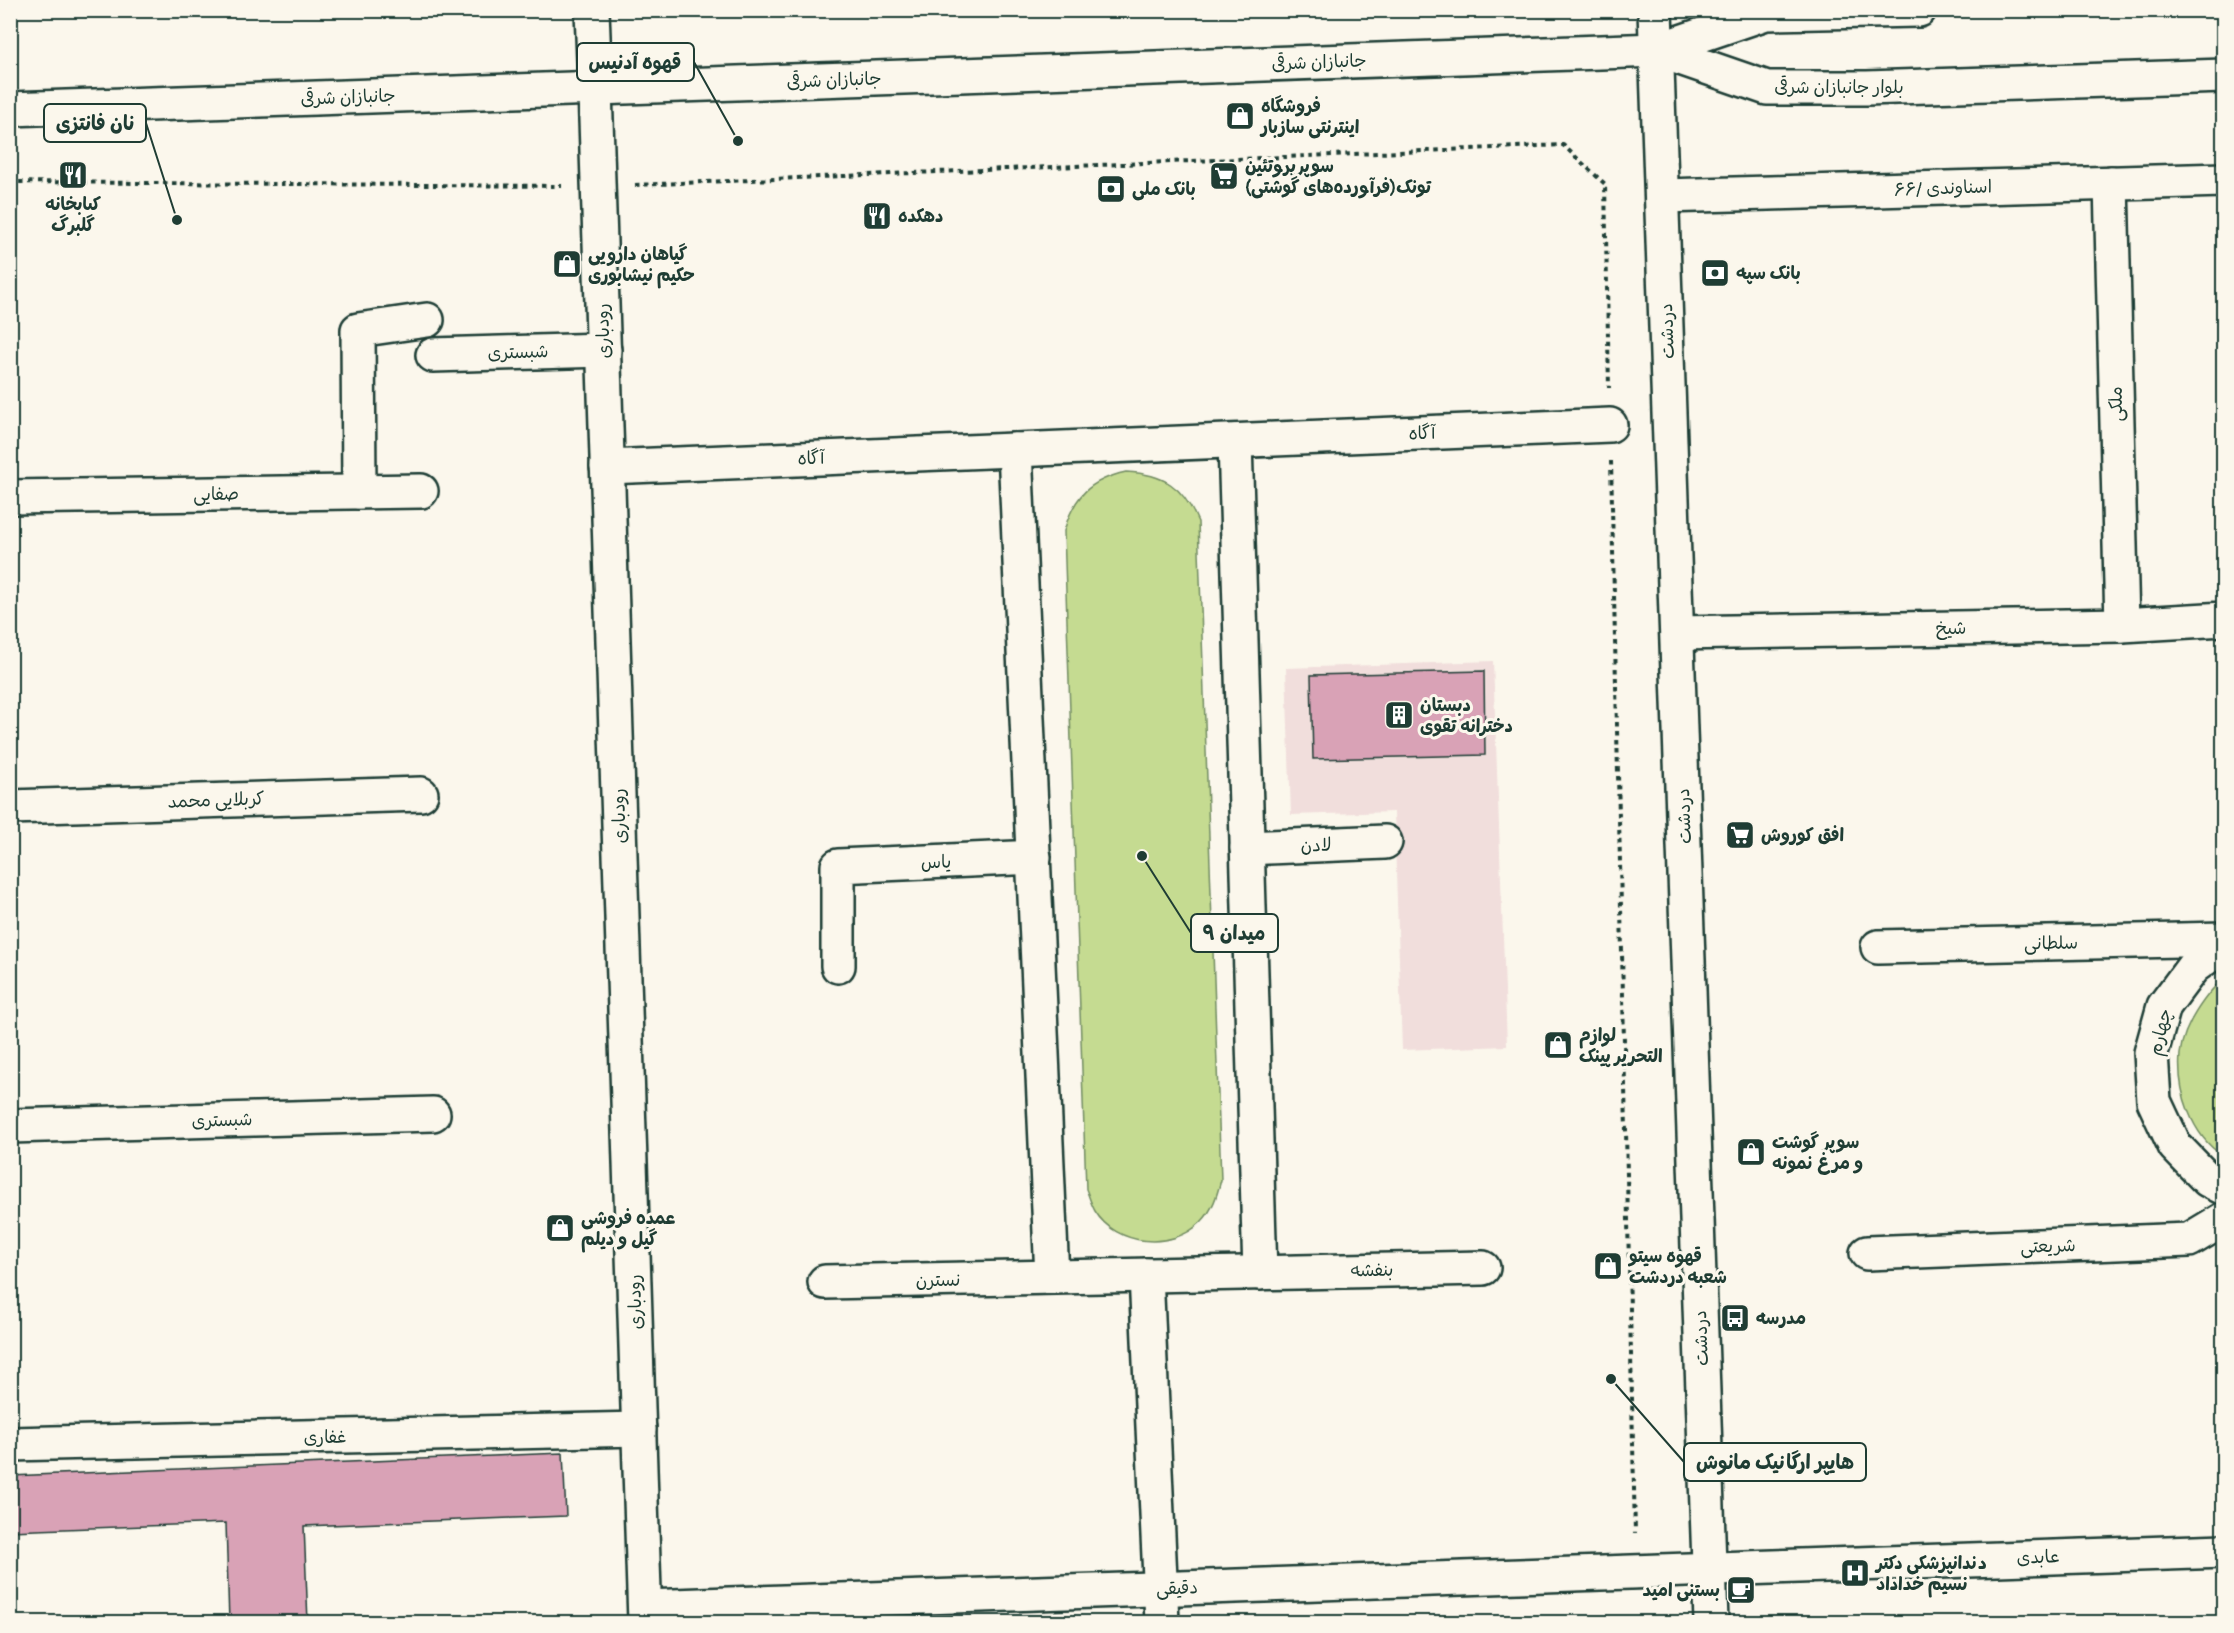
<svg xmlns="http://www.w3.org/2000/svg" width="2234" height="1633" viewBox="0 0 2234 1633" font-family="Pangolin,'Playpen Sans Arabic',sans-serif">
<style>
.built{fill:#f1dedc}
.green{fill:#c5db91;stroke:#728c62;stroke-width:1.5}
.building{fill:#d9a2b6;stroke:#1f3d34;stroke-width:1.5}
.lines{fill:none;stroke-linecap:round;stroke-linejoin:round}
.street-casing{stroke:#1f3d34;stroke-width:38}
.secondary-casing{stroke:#1f3d34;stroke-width:38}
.path{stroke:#1f3d34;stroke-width:4;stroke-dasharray:4.5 4.5;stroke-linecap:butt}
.street{stroke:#fbf7ec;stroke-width:33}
.secondary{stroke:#fbf7ec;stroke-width:33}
.labels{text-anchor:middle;stroke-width:6;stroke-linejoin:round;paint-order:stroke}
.street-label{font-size:18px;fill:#1f3d34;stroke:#fbf7ec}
.poi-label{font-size:18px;font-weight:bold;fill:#1f3d34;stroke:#fbf7ec;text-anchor:start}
.leader{fill:none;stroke:#1f3d34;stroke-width:2}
.callout-dot{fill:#1f3d34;stroke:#fbf7ec;stroke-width:2}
.callout{fill:#fbf7ec;stroke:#1f3d34;stroke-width:2}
.callout-label{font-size:20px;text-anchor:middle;font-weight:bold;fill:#1f3d34}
</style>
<rect width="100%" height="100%" fill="#fbf7ec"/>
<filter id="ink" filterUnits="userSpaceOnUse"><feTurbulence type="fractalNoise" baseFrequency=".0167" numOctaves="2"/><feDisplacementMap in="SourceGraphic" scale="12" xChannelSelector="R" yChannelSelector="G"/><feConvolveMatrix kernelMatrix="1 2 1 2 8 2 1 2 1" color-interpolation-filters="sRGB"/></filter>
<g filter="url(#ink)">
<!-- built -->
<polygon class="built" points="1493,661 1507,1046 1402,1050 1394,812 1291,815 1286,668"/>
<!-- green -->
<g class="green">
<path d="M1126,472C1164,474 1183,486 1198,522L1221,1180C1217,1195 1213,1210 1201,1222C1172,1251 1116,1246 1095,1211C1091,1204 1089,1196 1086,1189L1064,531C1074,496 1090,480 1126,472Z"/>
<path d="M2223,980V1156C2191,1135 2177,1091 2180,1054C2182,1035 2193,1015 2204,1000C2210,992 2215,985 2223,980Z"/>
</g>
<!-- building -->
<g class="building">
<polygon points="1484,671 1485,755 1313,759 1311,675"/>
<polygon points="563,1453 566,1516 304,1526 308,1622 229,1622 226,1523 10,1531 10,1476"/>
</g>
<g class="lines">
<!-- street casing -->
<g class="street-casing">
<g id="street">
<polyline points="595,89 645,1622"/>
<polyline points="2111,183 2122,625"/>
<polyline points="1663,196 2224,180"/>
<polyline points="433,355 604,350"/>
<polyline points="1235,441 1260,1273"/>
<polyline points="1015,450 1052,1277"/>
<polyline points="607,467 1610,425"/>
<polyline points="359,492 358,330 427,320"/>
<polyline points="10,497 421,491"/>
<polyline points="1678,633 2122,625 2224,619"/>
<polyline points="10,807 421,794"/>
<polyline points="1247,848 1385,842"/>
<polyline points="2224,945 2193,967 2164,1006 2151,1053 2154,1101 2175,1146 2208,1180 2224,1188"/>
<polyline points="1878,947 2224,939"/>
<polyline points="838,966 838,866 1034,857"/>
<polyline points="10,1126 433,1114"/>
<polyline points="1867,1253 2189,1240 2224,1219"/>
<polyline points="1146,1275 1162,1622"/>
<polyline points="825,1282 1483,1268"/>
<polyline points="10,1444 639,1429"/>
<polyline points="645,1607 2224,1551"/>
</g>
</g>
<!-- secondary casing -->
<g class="secondary-casing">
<g id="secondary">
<polyline points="592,10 595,89"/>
<polyline points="1655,10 1711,1622"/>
<polyline points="1657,50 1767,88 1867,88 2224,76"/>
<polyline points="10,109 1657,50 1766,13 1919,10"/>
</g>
</g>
<!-- path -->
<g class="path">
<polyline points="10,182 562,186"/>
<polyline points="635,185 1563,145 1605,184 1609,388"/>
<polyline points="1611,461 1635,1533"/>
</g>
<!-- street -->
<use href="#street" class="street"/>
<!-- secondary -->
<use href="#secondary" class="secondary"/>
</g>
</g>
<!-- icons -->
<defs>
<g id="shop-square" transform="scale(1.5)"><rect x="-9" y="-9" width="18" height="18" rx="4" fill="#1f3d34" stroke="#fbf7ec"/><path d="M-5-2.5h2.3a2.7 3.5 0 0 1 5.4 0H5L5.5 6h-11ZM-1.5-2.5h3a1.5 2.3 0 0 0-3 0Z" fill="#fff"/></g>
<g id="restaurant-square" transform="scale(1.5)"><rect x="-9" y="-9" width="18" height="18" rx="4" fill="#1f3d34" stroke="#fbf7ec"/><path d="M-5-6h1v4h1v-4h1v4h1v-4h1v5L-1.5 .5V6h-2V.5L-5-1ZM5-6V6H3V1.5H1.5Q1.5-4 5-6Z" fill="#fff"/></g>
<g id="supermarket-square" transform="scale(1.5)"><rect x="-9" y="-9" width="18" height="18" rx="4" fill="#1f3d34" stroke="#fbf7ec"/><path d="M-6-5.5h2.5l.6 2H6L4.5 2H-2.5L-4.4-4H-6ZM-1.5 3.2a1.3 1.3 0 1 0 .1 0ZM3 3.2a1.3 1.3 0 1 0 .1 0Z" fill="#fff"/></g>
<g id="bank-square" transform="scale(1.5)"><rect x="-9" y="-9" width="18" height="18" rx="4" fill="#1f3d34" stroke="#fbf7ec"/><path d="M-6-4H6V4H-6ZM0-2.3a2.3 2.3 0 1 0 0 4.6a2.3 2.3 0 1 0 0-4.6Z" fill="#fff"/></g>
<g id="building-square" transform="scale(1.5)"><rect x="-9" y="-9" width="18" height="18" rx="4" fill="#1f3d34" stroke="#fbf7ec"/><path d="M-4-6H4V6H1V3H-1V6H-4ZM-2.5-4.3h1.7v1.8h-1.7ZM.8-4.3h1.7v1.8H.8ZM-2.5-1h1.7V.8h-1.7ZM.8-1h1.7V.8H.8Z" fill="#fff"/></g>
<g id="bus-square" transform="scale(1.5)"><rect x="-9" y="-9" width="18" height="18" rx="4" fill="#1f3d34" stroke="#fbf7ec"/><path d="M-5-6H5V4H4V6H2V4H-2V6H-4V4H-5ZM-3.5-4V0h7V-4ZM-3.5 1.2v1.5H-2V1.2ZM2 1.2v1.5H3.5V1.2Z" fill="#fff"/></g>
<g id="hospital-square" transform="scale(1.5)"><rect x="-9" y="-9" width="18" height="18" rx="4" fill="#1f3d34" stroke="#fbf7ec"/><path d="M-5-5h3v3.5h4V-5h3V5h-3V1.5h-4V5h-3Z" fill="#fff"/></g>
<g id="cafe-square" transform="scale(1.5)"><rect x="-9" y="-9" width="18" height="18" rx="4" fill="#1f3d34" stroke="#fbf7ec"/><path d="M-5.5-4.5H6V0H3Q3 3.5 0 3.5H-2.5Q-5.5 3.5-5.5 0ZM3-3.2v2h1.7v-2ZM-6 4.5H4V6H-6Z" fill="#fff"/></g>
</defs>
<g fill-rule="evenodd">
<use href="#shop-square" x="1240" y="116"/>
<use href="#restaurant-square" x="73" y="175"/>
<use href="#supermarket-square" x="1224" y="176"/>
<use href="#bank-square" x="1111" y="189"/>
<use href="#restaurant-square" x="877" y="216"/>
<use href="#shop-square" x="567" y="264"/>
<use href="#bank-square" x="1715" y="273"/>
<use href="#building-square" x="1399" y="715"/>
<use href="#supermarket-square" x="1740" y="835"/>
<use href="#shop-square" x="1558" y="1045"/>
<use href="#shop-square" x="1751" y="1152"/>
<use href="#shop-square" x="560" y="1228"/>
<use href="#shop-square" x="1608" y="1266"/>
<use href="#bus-square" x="1735" y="1318"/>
<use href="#hospital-square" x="1855" y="1573"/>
<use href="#cafe-square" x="1741" y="1590"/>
</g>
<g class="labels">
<!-- street labels -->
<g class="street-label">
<text transform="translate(1319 62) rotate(-2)" y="6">جانبازان شرقی</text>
<text transform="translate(834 80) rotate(-2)" y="6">جانبازان شرقی</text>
<text x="1839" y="93">بلوار جانبازان شرقی</text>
<text transform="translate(348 97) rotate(-2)" y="6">جانبازان شرقی</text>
<text transform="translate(1943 188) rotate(-2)" y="6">اسناوندی /۶۶</text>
<text transform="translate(603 331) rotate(-92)" y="6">رودباری</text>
<text transform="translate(1667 331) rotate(-92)" y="6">دردشت</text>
<text transform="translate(518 352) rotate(-2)" y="6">شبستری</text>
<text transform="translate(2116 404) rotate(-91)" y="6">ملکی</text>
<text transform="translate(1422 433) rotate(-2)" y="6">آگاه</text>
<text transform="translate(811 458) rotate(-2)" y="6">آگاه</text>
<text transform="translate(216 494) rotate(-1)" y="6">صفایی</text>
<text transform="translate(1951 628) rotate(-1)" y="6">شیخ</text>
<text transform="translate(216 800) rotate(-2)" y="6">کربلایی محمد</text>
<text transform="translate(619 816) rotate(-92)" y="6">رودباری</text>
<text transform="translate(1684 816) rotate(-92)" y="6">دردشت</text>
<text transform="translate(1316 845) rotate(-2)" y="6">لادن</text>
<text transform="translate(936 862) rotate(-2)" y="6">یاس</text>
<text transform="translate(2051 943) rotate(-1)" y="6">سلطانی</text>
<text transform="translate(2160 1032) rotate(-76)" y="6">چهارم</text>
<text transform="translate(222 1120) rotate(-2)" y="6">شبستری</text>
<text transform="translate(2048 1246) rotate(-2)" y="6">شریعتی</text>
<text transform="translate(1372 1270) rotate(-1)" y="6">بنفشه</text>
<text transform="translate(938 1280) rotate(-1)" y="6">نسترن</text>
<text transform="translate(635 1302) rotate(-92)" y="6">رودباری</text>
<text transform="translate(1701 1338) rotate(-92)" y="6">دردشت</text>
<text transform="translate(325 1437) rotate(-1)" y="6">غفاری</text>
<text transform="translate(2038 1557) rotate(-2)" y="6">عابدی</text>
<text transform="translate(1177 1588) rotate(-2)" y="6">دقیقی</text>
</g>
<!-- poi labels -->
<g class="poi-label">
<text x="1261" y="112">فروشگاه<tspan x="1261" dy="21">اینترنتی سازبار</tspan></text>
<text x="1245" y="172">سوپرپروتئین<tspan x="1245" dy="21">تونک(فرآورده‌های گوشتی)</tspan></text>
<text x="1132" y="195">بانک ملی</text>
<text x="73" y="210" text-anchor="middle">کبابخانه<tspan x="73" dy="21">گلبرگ</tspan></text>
<text x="898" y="222">دهکده</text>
<text x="588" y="260">گیاهان دارویی<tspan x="588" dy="21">حکیم نیشابوری</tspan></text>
<text x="1736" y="279">بانک سپه</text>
<text x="1420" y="711">دبستان<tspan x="1420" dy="21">دخترانه تقوی</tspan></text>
<text x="1761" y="841">افق کوروش</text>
<text x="1579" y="1041">لوازم<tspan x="1579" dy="21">التحریر پینک</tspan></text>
<text x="1772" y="1148">سوپر گوشت<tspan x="1772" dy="21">و مرغ نمونه</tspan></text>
<text x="581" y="1224">عمده فروشی<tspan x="581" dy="21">گیل و دیلم</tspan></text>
<text x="1629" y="1262">قهوه سیتو<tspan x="1629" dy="21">شعبه دردشت</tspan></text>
<text x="1756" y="1324">مدرسه</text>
<text x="1876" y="1569">دندانپزشکی دکتر<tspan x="1876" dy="21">نسیم خداداد</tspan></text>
<text x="1720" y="1596" text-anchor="end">بستنی امید</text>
</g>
</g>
<!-- callouts -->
<path class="leader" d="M738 141L694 62M177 220L146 123M1142 856L1191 933M1611 1379L1684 1462"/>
<g class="callout-dot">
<circle cx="738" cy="141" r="6"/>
<circle cx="177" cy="220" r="6"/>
<circle cx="1142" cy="856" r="6"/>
<circle cx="1611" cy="1379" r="6"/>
</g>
<g class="callout">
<rect x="577" y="43" width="117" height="38" rx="6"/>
<rect x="44" y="104" width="102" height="38" rx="6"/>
<rect x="1191" y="914" width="87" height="38" rx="6"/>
<rect x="1684" y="1443" width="182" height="38" rx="6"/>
</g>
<g class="callout-label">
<text x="635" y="69">قهوه آدنیس</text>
<text x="95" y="130">نان فانتزی</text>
<text x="1234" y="940">میدان ۹</text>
<text x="1775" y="1469">هایپر ارگانیک مانوش</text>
</g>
<!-- margin -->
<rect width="2234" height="1633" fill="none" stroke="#fbf7ec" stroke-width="36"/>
<rect x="18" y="18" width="2198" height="1597" fill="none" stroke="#1f3d34" stroke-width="2" filter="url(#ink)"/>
</svg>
